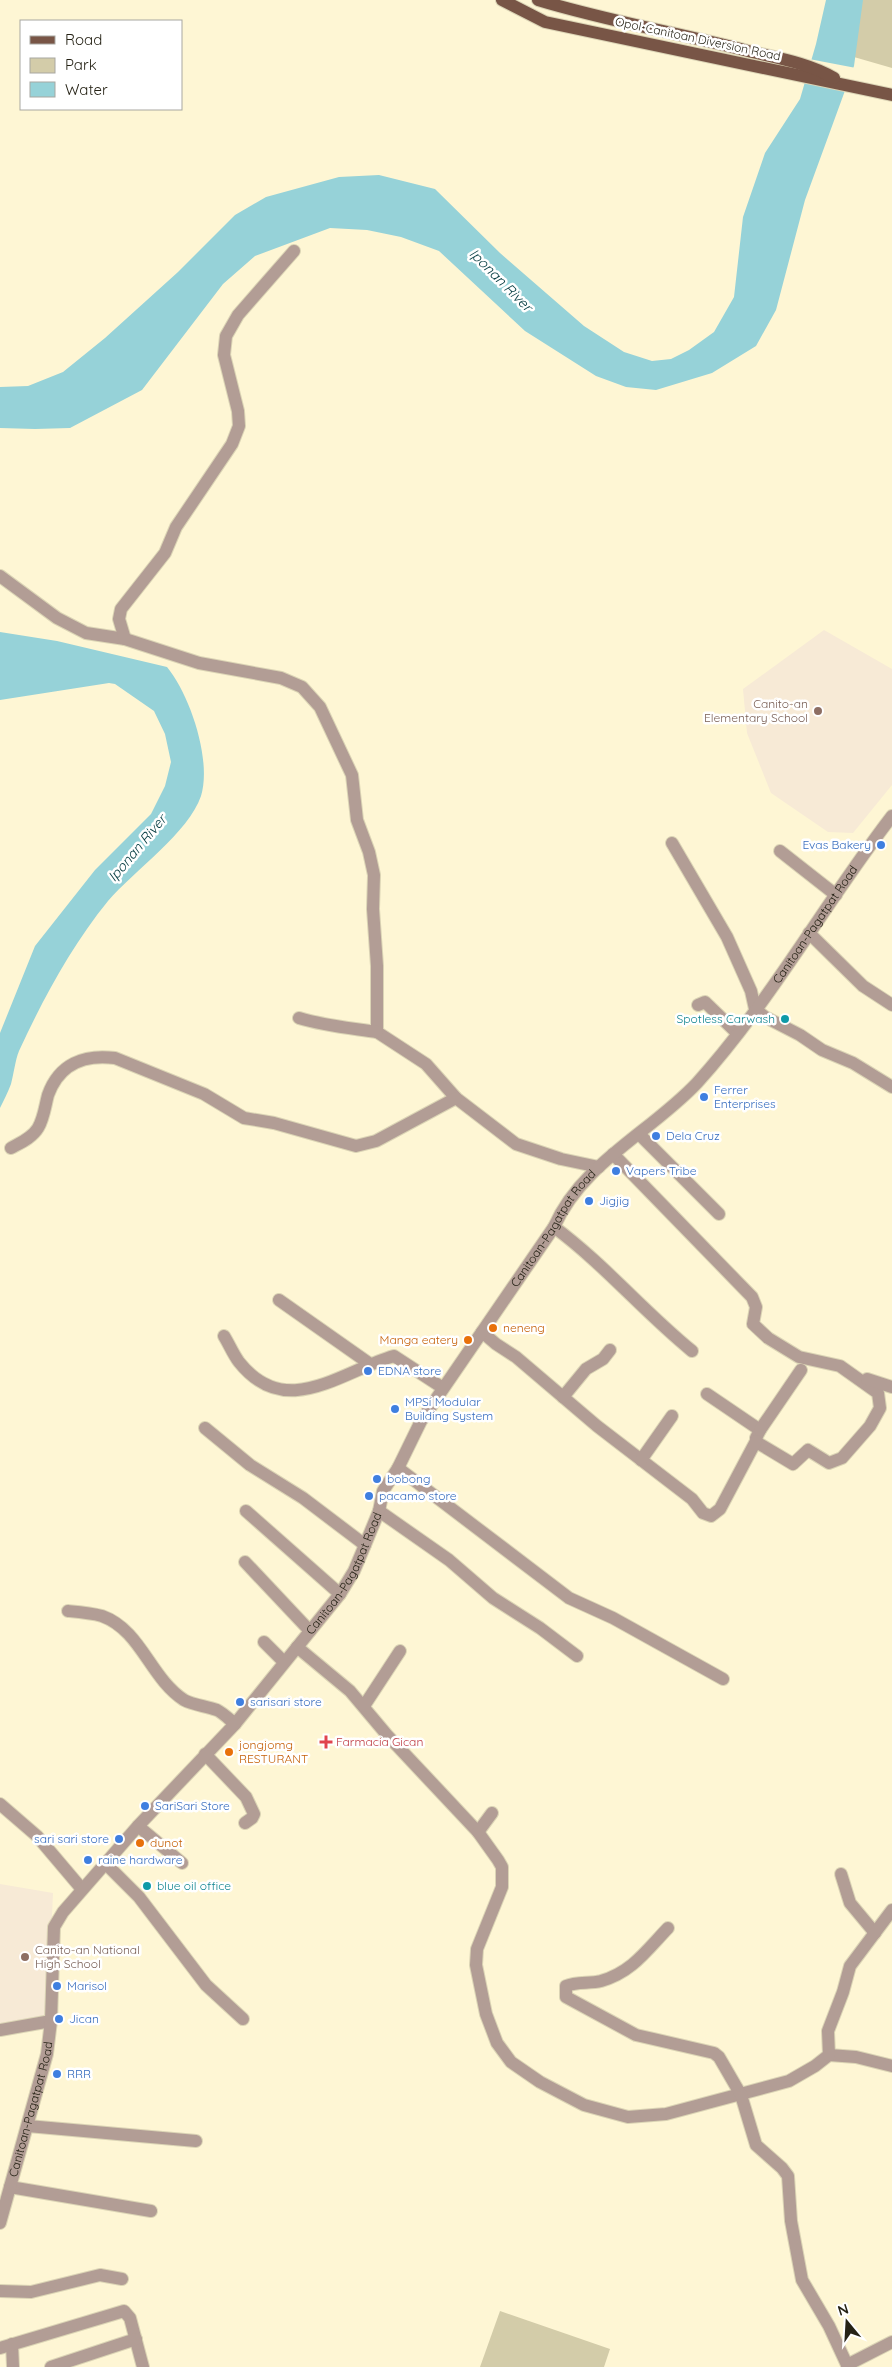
<svg xmlns="http://www.w3.org/2000/svg" width="892" height="2367" viewBox="0 0 892 2367" font-family="Quicksand,sans-serif">
<style>
.education{fill:#f7ead6}
.green{fill:#d3cca9}
.water{fill:#96d2d8}
.pier{fill:#fef6d4}
.lines{fill:none;stroke-linecap:round;stroke-linejoin:round}
.minor-casing{stroke:#dbd4b5;stroke-width:14}
.major-casing{stroke:#dbd4b5;stroke-width:14}
.minor{stroke:#b29d95;stroke-width:12}
.major{stroke:#785546;stroke-width:12}
.education-dot{fill:#8d6e63;stroke:#fff;stroke-width:2}
.shop-dot{fill:#3f7fe0;stroke:#fff;stroke-width:2}
.culture-dot{fill:#0f9aa8;stroke:#fff;stroke-width:2}
.food-dot{fill:#e8710a;stroke:#fff;stroke-width:2}
.health-dot{fill:#e0444e;stroke:#fff;stroke-width:2}
.labels{text-anchor:middle;stroke-width:5;stroke-linejoin:round;paint-order:stroke}
.street-label{font-size:12px;fill:#252215;stroke:#fff}
.education-label{font-size:12px;fill:#785e54;stroke:#fff;text-anchor:end}
.shop-label{font-size:12px;fill:#366cbe;stroke:#fff;text-anchor:start}
.culture-label{font-size:12px;fill:#0d838f;stroke:#fff;text-anchor:end}
.food-label{font-size:12px;fill:#c56008;stroke:#fff;text-anchor:start}
.health-label{font-size:12px;fill:#be3a42;stroke:#fff;text-anchor:start}
.water-label{font-size:14px;font-style:italic;fill:#00393e;stroke:#fff}
</style>
<rect width="100%" height="100%" fill="#fef6d4"/>
<!-- education -->
<g class="education">
<polygon points="824,630 892,669 892,785 853,833 828,832 771,793 747,733 743,689"/>
<polygon points="0,1884 53,1893 47,2021 0,2028"/>
</g>
<!-- green -->
<g class="green">
<polygon points="853,0 892,0 892,68 847,55"/>
<polygon points="500,2311 610,2349 604,2367 480,2367"/>
</g>
<!-- water -->
<g class="water">
<polygon points="826,0 863,0 854,66 805,200 776,310 756,346 712,373 656,390 626,387 596,376 525,331 439,251 401,237 367,230 330,228 255,256 223,284 142,390 70,428 35,429 0,428 0,387 28,386 63,372 105,338 178,272 235,215 266,197 339,177 379,175 435,189 500,253 584,326 624,352 652,361 671,359 689,350 714,332 734,297 743,217 765,153 800,99 816,44"/>
<path d="M0,632L57,641L167,667C190,695 212,760 201,796C189,832 134,871 108,901C72,945 43,999 19,1051C15,1061 14,1073 11,1084C8,1092 4,1100 0,1108V1033L35,946L95,870L151,814L165,786L171,762L165,734L154,711L115,684L109,683L0,700Z"/>
</g>
<!-- pier -->
<polygon class="pier" points="809,59 856,68 847,90 803,81"/>
<g class="lines">
<!-- minor casing -->
<g class="minor-casing">
<g id="minor">
<polyline points="0,576 57,618 86,633 125,639 199,663 281,678 302,687 320,707 352,775 357,820 369,852 374,875 373,909 377,966 377,1032 426,1064 456,1098 516,1144 561,1159 599,1167"/>
<polyline points="125,639 119,619 121,609 165,553 176,527 232,444 239,426 238,411 224,355 226,336 238,315 294,251"/>
<polyline points="672,843 727,937 751,991 755,1009 765,1017 800,1035 822,1050 853,1063 892,1087"/>
<polyline points="780,851 836,895"/>
<polyline points="809,933 863,986 892,1005"/>
<polyline points="698,1005 705,1002 737,1033"/>
<path d="M299,1018C325,1026 350,1028 377,1032"/>
<polyline points="639,1134 719,1214"/>
<path d="M11,1148C20,1143 32,1138 38,1128C44,1118 45,1106 48,1095C59,1064 84,1054 115,1058L204,1094L244,1118L274,1123L356,1146L376,1141L456,1098"/>
<polyline points="613,1154 752,1297 756,1307 753,1324 768,1338 799,1357 840,1366 878,1393 880,1408 870,1426 842,1458 829,1463 808,1450 793,1464 758,1443 756,1438 760,1430 707,1394"/>
<path d="M554,1227C604,1264 644,1312 692,1351"/>
<polyline points="279,1300 370,1364"/>
<polyline points="482,1332 496,1344 516,1357 597,1426 692,1499 703,1513 711,1516 720,1509 756,1441"/>
<path d="M224,1336C229,1344 233,1354 239,1362C286,1421 340,1372 394,1356L443,1388"/>
<polyline points="867,1379 892,1387"/>
<polyline points="563,1397 586,1369 603,1359 610,1350"/>
<polyline points="205,1428 250,1465 303,1498 365,1545"/>
<polyline points="760,1430 801,1370"/>
<polyline points="641,1460 672,1416"/>
<polyline points="398,1468 569,1598 613,1618 723,1679"/>
<polyline points="246,1511 340,1594"/>
<polyline points="379,1511 449,1560 493,1598 540,1628 577,1656"/>
<polyline points="245,1562 310,1631"/>
<path d="M68,1611C79,1612 91,1613 102,1616C141,1630 150,1678 184,1700C193,1705 206,1706 217,1710C223,1713 229,1719 235,1724"/>
<polyline points="264,1642 284,1662"/>
<polyline points="297,1647 350,1691 387,1735 478,1832 498,1860 502,1867 502,1887 477,1949 476,1965 486,2014 497,2043 511,2062 540,2082 584,2105 628,2117 666,2114 789,2081 815,2066 829,2055 856,2057 892,2066"/>
<polyline points="364,1706 400,1651"/>
<polyline points="205,1754 246,1797 254,1814 252,1818 245,1823"/>
<polyline points="0,1804 37,1836 81,1888"/>
<polyline points="138,1826 182,1863"/>
<polyline points="478,1832 492,1813"/>
<polyline points="105,1863 139,1897 206,1985 243,2019"/>
<polyline points="841,1874 850,1903 875,1933"/>
<path d="M668,1928C646,1951 632,1972 601,1981C589,1984 577,1981 566,1986V1997L636,2035L714,2053L719,2057L741,2095L756,2145L782,2168L788,2176L791,2221L802,2280L829,2326L848,2367"/>
<polyline points="0,2030 51,2021"/>
<polyline points="829,2055 828,2031 843,1992 850,1966 892,1910"/>
<polyline points="28,2126 196,2141"/>
<polyline points="10,2187 151,2211"/>
<path id="s1" d="M0,2223L47,2054L51,2021L54,1927L63,1912L138,1826L235,1724L340,1594L354,1571L365,1545L379,1511L383,1491L398,1468L421,1421L554,1227C582,1163 651,1132 697,1083C771,1001 825,903 892,816"/>
<polyline points="0,2291 31,2292 100,2275 122,2279"/>
<polyline points="12,2344 13,2367"/>
<polyline points="0,2348 124,2311 130,2318 143,2367"/>
<polyline points="847,2365 892,2342"/>
<polyline points="51,2367 136,2339"/>
</g>
</g>
<!-- major casing -->
<g class="major-casing">
<g id="major">
<polyline points="502,0 545,22 892,95"/>
<path d="M538,0C607,21 678,33 748,51C777,58 808,63 834,78"/>
</g>
</g>
<!-- minor -->
<use href="#minor" class="minor"/>
<!-- major -->
<use href="#major" class="major"/>
</g>
<!-- markers -->
<g class="education-dot">
<circle cx="818" cy="711" r="5"/>
<circle cx="25" cy="1957" r="5"/>
</g>
<g class="shop-dot">
<circle cx="881" cy="845" r="5"/>
<circle cx="704" cy="1097" r="5"/>
<circle cx="656" cy="1136" r="5"/>
<circle cx="616" cy="1171" r="5"/>
<circle cx="589" cy="1201" r="5"/>
<circle cx="368" cy="1371" r="5"/>
<circle cx="395" cy="1409" r="5"/>
<circle cx="377" cy="1479" r="5"/>
<circle cx="369" cy="1496" r="5"/>
<circle cx="240" cy="1702" r="5"/>
<circle cx="145" cy="1806" r="5"/>
<circle cx="119" cy="1839" r="5"/>
<circle cx="88" cy="1860" r="5"/>
<circle cx="57" cy="1986" r="5"/>
<circle cx="59" cy="2019" r="5"/>
<circle cx="57" cy="2074" r="5"/>
</g>
<g class="culture-dot">
<circle cx="785" cy="1019" r="5"/>
<circle cx="147" cy="1886" r="5"/>
</g>
<g class="food-dot">
<circle cx="493" cy="1328" r="5"/>
<circle cx="468" cy="1340" r="5"/>
<circle cx="229" cy="1752" r="5"/>
<circle cx="140" cy="1843" r="5"/>
</g>
<path class="health-dot" d="M323.5 1734.5h5v5h5v5h-5v5h-5v-5h-5v-5h5z"/>
<g class="labels">
<!-- street labels -->
<g class="street-label">
<text transform="translate(698 39) rotate(12)" y="4">Opol-Canitoan Diversion Road</text>
<text dy="4" stroke="none"><textPath href="#s1" startOffset="1572">Canitoan-Pagatpat Road</textPath></text>
<text dy="4" stroke="none"><textPath href="#s1" startOffset="1168">Canitoan-Pagatpat Road</textPath></text>
<text dy="4" stroke="none"><textPath href="#s1" startOffset="762">Canitoan-Pagatpat Road</textPath></text>
<text dy="4" stroke="none"><textPath href="#s1" startOffset="118">Canitoan-Pagatpat Road</textPath></text>
</g>
<!-- education labels -->
<g class="education-label">
<text x="808" y="708">Canito-an<tspan x="808" dy="14">Elementary School</tspan></text>
<text x="35" y="1954" text-anchor="start">Canito-an National<tspan x="35" dy="14">High School</tspan></text>
</g>
<!-- shop labels -->
<g class="shop-label">
<text x="871" y="849" text-anchor="end">Evas Bakery</text>
<text x="714" y="1094">Ferrer<tspan x="714" dy="14">Enterprises</tspan></text>
<text x="666" y="1140">Dela Cruz</text>
<text x="626" y="1175">Vapers Tribe</text>
<text x="599" y="1205">Jigjig</text>
<text x="378" y="1375">EDNA store</text>
<text x="405" y="1406">MPSi Modular<tspan x="405" dy="14">Building System</tspan></text>
<text x="387" y="1483">bobong</text>
<text x="379" y="1500">pacamo store</text>
<text x="250" y="1706">sarisari store</text>
<text x="155" y="1810">SariSari Store</text>
<text x="109" y="1843" text-anchor="end">sari sari store</text>
<text x="98" y="1864">raine hardware</text>
<text x="67" y="1990">Marisol</text>
<text x="69" y="2023">Jican</text>
<text x="67" y="2078">RRR</text>
</g>
<!-- culture labels -->
<g class="culture-label">
<text x="775" y="1023">Spotless Carwash</text>
<text x="157" y="1890" text-anchor="start">blue oil office</text>
</g>
<!-- food labels -->
<g class="food-label">
<text x="503" y="1332">neneng</text>
<text x="458" y="1344" text-anchor="end">Manga eatery</text>
<text x="239" y="1749">jongjomg<tspan x="239" dy="14">RESTURANT</tspan></text>
<text x="150" y="1847">dunot</text>
</g>
<!-- health labels -->
<g class="health-label">
<text x="336" y="1746">Farmacia Gican</text>
</g>
<!-- water labels -->
<g class="water-label">
<text transform="translate(501 280) rotate(45)" y="5">Iponan River</text>
<text transform="translate(137 848) rotate(-50)" y="5">Iponan River</text>
</g>
</g>
<!-- legend -->
<rect x="20" y="20" width="162" height="90" fill="#ffffff" stroke="#a8a7a1"/>
<rect x="30" y="36" width="25" height="8" fill="#785546" stroke="#a8a7a1"/>
<text x="65" y="45" font-size="15" fill="#252215">Road</text>
<rect x="30" y="58" width="25" height="15" fill="#d3cca9" stroke="#a8a7a1"/>
<text x="65" y="70" font-size="15" fill="#252215">Park</text>
<rect x="30" y="82" width="25" height="15" fill="#96d2d8" stroke="#a8a7a1"/>
<text x="65" y="95" font-size="15" fill="#252215">Water</text>
<!-- north arrow -->
<g transform="translate(847 2322) rotate(342)" stroke="#ffffff" stroke-width="4" paint-order="stroke">
<path d="M0-4L9 19L0 12L-9 19Z" fill="#252215"/>
<text y="-8" font-size="14" font-weight="bold" text-anchor="middle" fill="#252215">N</text>
</g>
</svg>
